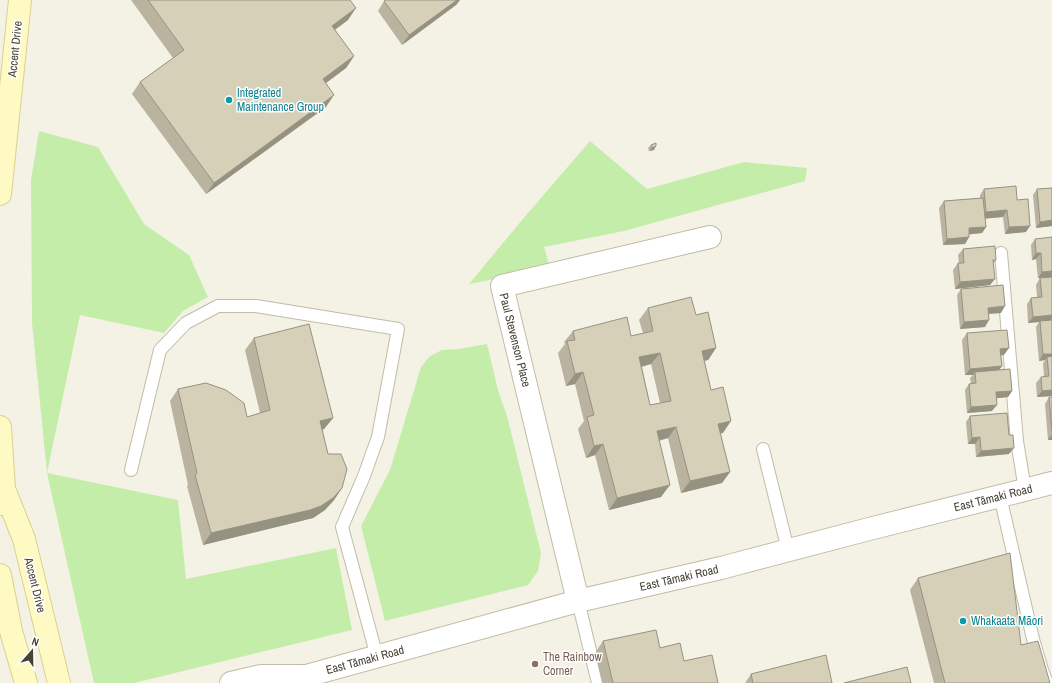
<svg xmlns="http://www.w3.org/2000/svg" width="1052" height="683" viewBox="0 0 1052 683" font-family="'Archivo Narrow',sans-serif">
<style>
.green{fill:#c4eda9}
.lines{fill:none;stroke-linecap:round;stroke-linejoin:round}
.service-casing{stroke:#c1bca6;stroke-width:14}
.minor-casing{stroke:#c1bca6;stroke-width:24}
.tertiary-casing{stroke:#c1bca6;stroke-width:24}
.secondary-casing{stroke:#d9d190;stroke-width:24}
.service{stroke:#fff;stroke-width:12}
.minor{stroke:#fff;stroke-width:22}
.tertiary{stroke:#fff;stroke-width:22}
.secondary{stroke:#fffac4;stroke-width:22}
.wall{fill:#b9b39f;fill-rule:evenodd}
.shaded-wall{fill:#969282}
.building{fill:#d7d0b9;stroke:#969282;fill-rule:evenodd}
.culture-dot{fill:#0f9aa8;stroke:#fff;stroke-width:1.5}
.education-dot{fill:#8d6e63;stroke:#fff;stroke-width:1.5}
.labels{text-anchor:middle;stroke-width:3;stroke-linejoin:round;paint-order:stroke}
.street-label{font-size:12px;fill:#474334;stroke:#fff}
.culture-label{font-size:12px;fill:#0d838f;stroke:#fff;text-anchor:start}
.education-label{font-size:12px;fill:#785e54;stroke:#fff;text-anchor:start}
</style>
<rect width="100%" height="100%" fill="#f4f2e5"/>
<!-- green -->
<g class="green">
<polygon points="39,131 98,147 144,224 189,255 208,297 183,311 164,333 80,315 47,473 178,500 186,579 336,548 352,630 134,683 94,683 47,473 32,323 31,180"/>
<polygon points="590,141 647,189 744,162 807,168 805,181 624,231 544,247 550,268 469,284 522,220"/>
<polygon points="487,344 498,390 507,416 541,553 538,571 528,585 385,621 361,526 390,470 421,367 430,356 442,350 458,349"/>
</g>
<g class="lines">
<!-- service casing -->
<g class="service-casing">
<g id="service">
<polyline points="1001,253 1017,441 1025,490"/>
<polyline points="763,449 788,550"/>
<polyline points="131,470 160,350 186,323 218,306 256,306 398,329 378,437 364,476 342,527 377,657"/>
<polyline points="1000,496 1033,639 1042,670 1047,683"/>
<polyline points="578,601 598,683"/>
</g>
</g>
<!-- minor casing -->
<g class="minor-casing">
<polyline id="minor" points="578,601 502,286 710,237"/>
</g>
<!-- tertiary casing -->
<g class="tertiary-casing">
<g id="tertiary">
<polyline points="231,683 261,676 306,676"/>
<polyline points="290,683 306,676 578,601 721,568 873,528 1052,483"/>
</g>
</g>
<!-- secondary casing -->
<g class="secondary-casing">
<g id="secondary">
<polyline points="0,194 20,0"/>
<polyline points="0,427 4,489 1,504"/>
<polyline points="4,489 24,539 59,683"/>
<polyline points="0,575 11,631 26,683"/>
</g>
</g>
<!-- service -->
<use href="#service" class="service"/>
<!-- minor -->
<use href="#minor" class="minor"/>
<!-- tertiary -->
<use href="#tertiary" class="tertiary"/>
<!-- secondary -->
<use href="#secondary" class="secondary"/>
</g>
<!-- wall -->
<g class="wall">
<polygon points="131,0 350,0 348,20 335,30 354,56 346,68 326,83 326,107 206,194 132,94 140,82 173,58"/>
<polygon points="386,0 460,0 456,5 402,45 378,11 384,1"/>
<polygon points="651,145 654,150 649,151 648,148"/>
<polygon points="1052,188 1052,226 1036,228 1033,195 1037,189"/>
<polygon points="984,189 1017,200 1026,232 1005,234 1003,217 985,218 986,227 982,233 969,234 969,237 965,244 943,245 939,208 944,201 980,198 980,195"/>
<polygon points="1035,239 1052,277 1038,278 1036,259 1032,260 1031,245"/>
<polygon points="963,249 996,260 993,264 990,285 955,289 953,270 958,263 959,263 958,255"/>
<polygon points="1052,277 1052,396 1037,397 1036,383 1041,377 1044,377 1043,363 1045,360 1039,361 1036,327 1039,322 1028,323 1027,304 1031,298 1037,297 1036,285 1040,278"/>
<polygon points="961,289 1001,313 989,314 985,327 960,329 957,295"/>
<path d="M648,308L696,315L716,348L708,360L704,361L711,390L723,433H720L730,472L722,483L681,493L668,438L659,441L661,497L609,510L595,455L586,458L578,429L584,421L575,384L566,386L558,353L565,344L564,342L573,331L631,336L643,333L639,320ZM651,364L660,403L650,405L642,367Z"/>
<polygon points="967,333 1004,355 1001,355 1002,366 999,370 1012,391 1008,397 996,398 992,411 967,413 965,390 969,384 971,383 970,378 973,375 965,375 962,340"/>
<polygon points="254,338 333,418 324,429 322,430 328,454 342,488 334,500 325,510 313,518 301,521 203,545 187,486 188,485 170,401 178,389 247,417 260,413 245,350"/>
<polygon points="1049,397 1052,397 1052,440 1048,440 1045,404"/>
<polygon points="970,416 1009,454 976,457 975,444 968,444 966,422"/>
<polygon points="918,578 1021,645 1050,683 934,683 910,590"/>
<polygon points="603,641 660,648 684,661 718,683 602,683 595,653"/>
<polygon points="751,674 832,683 745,683"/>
</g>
<!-- shaded-wall -->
<g class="shaded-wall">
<polygon points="457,0 460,0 456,5 402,45 409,35"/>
<polygon points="356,8 348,20 323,38 332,26"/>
<polygon points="354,56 346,68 315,91 323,79"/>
<polygon points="334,95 326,107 206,194 214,183"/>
<polygon points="656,146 654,150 649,151 652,148"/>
<polygon points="1007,210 1003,217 982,219 986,212"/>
<polygon points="1052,220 1052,226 1036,228 1040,222"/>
<polygon points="1030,226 1026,232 1005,234 1009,227"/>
<polygon points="986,227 982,233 964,235 969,228"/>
<polygon points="969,237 965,244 943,245 947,239"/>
<polygon points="1036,253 1041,253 1036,259 1032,260"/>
<polygon points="1052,271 1052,277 1038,278 1042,272"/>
<polygon points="995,279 990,285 955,289 960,282"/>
<polygon points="1005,306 1001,313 984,314 988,308"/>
<polygon points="1052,315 1052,321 1040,321 1039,322 1028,323 1033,317"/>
<polygon points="989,320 985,327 960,329 964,322"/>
<polygon points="716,348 708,360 693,363 702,351"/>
<polygon points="1009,348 1004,355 996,356 1000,349"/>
<polygon points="660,353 651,364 631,369 639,357"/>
<polygon points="1043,354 1052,354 1052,360 1047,357 1045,360 1039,361"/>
<polygon points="1002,366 997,373 975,372 973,375 965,375 970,369"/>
<polygon points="583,372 575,384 566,386 575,374"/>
<polygon points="1052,390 1052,396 1037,397 1042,391"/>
<polygon points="1012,391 1008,397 991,399 996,392"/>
<polygon points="997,405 992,411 967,413 971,407"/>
<polygon points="333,418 324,429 312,433 320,421"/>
<polygon points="731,421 723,433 710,436 718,424"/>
<polygon points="676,427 668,438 648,443 657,431"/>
<polygon points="1052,434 1052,440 1048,440"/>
<polygon points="980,437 975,444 968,444 972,438"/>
<polygon points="603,444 595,455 586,458 594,446"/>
<polygon points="1014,448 1009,454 976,457 981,451"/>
<polygon points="730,472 722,483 681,493 690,481"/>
<polygon points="670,485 661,497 609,510 617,498"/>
<polygon points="342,488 334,500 325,510 313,518 301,521 203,545 211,533"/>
</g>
<!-- building -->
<g class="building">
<polygon points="148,0 350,0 356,8 332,26 354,56 323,79 334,95 214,183 140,82 184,50"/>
<polygon points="386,0 457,0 409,35 384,1"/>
<polygon points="656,143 656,146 652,148 651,145"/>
<polygon points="1016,186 1017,200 1028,199 1030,226 1009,227 1007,210 986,212 984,189"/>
<polygon points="1052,188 1052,220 1040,222 1037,189"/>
<polygon points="983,198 986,227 969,228 969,237 947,239 944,201"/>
<polygon points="1052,237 1052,271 1042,272 1041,253 1036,253 1035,239"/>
<polygon points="995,246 996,260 993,260 995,279 960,282 958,263 964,263 963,249"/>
<polygon points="1052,277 1052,315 1033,317 1031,298 1042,297 1040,278"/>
<polygon points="1003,285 1005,306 988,308 989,320 964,322 961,289"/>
<path d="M691,297L696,315L708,312L716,348L702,351L711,390L723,387L731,421L718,424L730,472L690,481L676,427L657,431L670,485L617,498L603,444L594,446L587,417L594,415L583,372L575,374L567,341L575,340L573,331L627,317L631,336L653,331L648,308ZM660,353L671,401L650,405L639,357Z"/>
<polygon points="1052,320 1052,354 1043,354 1040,321"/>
<polygon points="309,324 333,418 320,421 328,454 341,454 347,469 342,488 333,498 321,506 310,510 211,533 195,475 197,473 178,389 206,383 226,390 244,403 247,417 270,410 254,338"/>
<polygon points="1007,330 1009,348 1000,349 1002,366 970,369 967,333"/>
<polygon points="1052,356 1052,390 1042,391 1041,377 1049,376 1047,357"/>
<polygon points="1010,369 1012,391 996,392 997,405 971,407 969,384 976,383 975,372"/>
<polygon points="1049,397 1052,397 1052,431"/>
<polygon points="1007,413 1009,435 1013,435 1014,448 981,451 980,437 972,438 970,416"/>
<polygon points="1010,553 1021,645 1038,641 1050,683 945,683 918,578"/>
<polygon points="656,630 660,648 680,643 684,661 712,655 718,683 613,683 603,641"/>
<polygon points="826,655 832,683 753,683 751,674"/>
<polygon points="907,667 911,683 844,683"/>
</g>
<!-- markers -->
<g class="culture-dot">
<circle cx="229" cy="100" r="4"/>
<circle cx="963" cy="621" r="4"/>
</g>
<circle class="education-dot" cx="535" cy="664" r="4"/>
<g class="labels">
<!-- street labels -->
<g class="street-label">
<text transform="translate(15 49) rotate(-84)" y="4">Accent Drive</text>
<text transform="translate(515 340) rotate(76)" y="4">Paul Stevenson Place</text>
<text transform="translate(993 498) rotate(-14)" y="4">East Tāmaki Road</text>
<text transform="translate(679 578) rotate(-13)" y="4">East Tāmaki Road</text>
<text transform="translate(35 585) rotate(76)" y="4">Accent Drive</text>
<text transform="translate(365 660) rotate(-15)" y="4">East Tāmaki Road</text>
</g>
<!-- culture labels -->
<g class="culture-label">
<text x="237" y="97">Integrated<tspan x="237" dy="14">Maintenance Group</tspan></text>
<text x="971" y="625">Whakaata Māori</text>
</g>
<!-- education labels -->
<g class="education-label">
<text x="543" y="661">The Rainbow<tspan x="543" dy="14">Corner</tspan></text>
</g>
</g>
<!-- north arrow -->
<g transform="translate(32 651) rotate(20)" stroke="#ffffff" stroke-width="3" paint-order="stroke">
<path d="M0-3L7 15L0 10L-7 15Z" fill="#474334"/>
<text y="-6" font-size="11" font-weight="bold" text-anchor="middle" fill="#474334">N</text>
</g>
</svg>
